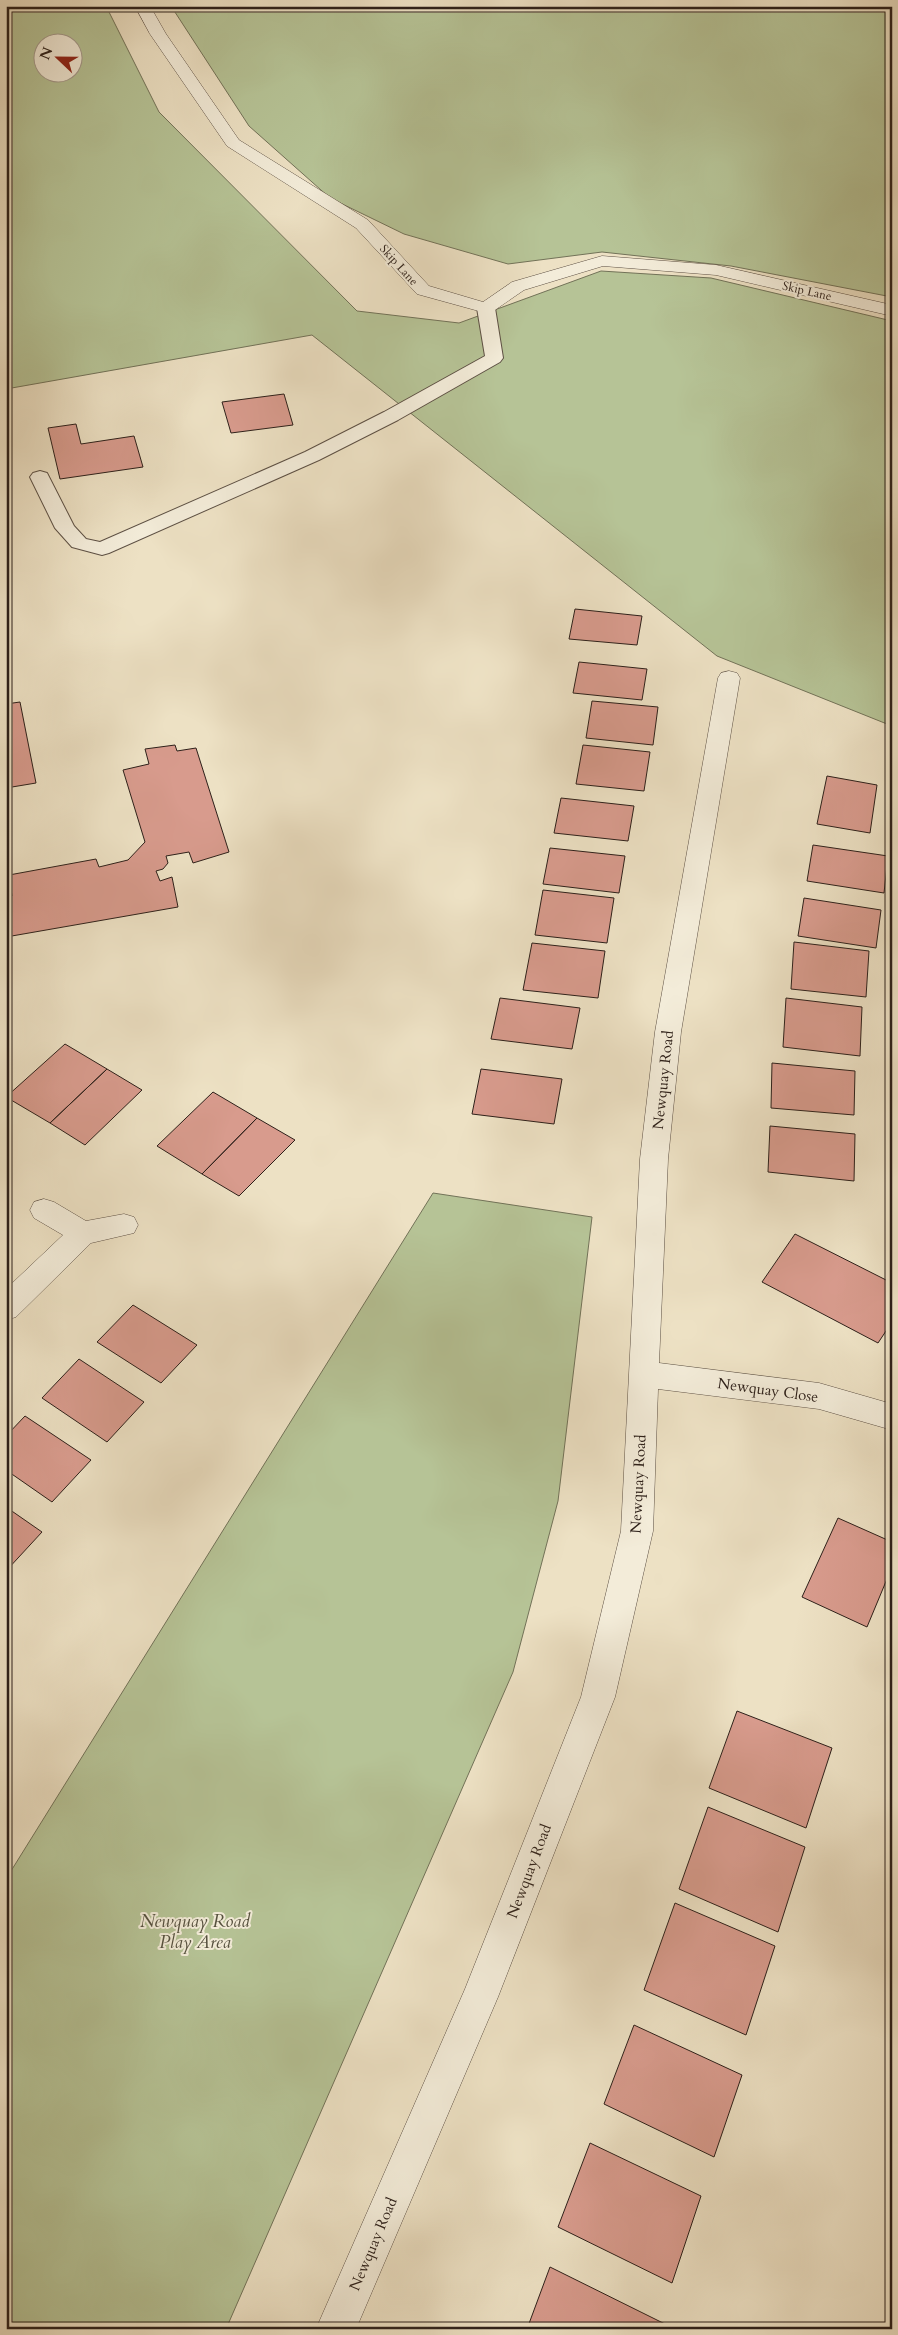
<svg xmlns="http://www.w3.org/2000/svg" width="898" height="2335" font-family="Cardo,serif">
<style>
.green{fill:#b6c396;stroke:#727258;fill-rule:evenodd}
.building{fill:#d89b8d;stroke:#2d201a}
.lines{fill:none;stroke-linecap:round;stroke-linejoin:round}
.service-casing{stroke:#5d5044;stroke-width:2}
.minor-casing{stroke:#5d5044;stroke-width:1}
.service{fill:#f3ecd9;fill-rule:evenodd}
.minor{fill:#f3ecd9;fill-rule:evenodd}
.labels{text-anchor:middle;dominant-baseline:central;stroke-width:4;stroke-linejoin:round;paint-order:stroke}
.far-street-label{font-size:12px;fill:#2d201a;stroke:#f3ecd9}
.street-label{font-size:15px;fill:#2d201a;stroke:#f3ecd9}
.near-park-label{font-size:18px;font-style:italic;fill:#56513f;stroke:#f3ecd9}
</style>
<rect width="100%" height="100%" fill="#ede1c4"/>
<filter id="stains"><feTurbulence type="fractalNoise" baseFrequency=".004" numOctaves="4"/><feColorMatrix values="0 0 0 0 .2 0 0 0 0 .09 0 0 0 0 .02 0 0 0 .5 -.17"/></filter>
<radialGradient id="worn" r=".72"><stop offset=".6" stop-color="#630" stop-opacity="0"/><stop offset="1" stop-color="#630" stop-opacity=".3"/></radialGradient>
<!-- green -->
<path class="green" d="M6 6H106L159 112 357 311 459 323 601 271 711 278 892 321V726L717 656 312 335 6 389ZM42 42H72V72H42Z
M171 6H892V297L731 266 602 252 508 264 404 234 330 198 249 126Z
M433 1193 592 1217 558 1501 513 1672 226 2329H6V1879Z"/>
<!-- building -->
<path class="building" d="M284 394 293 425 231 433 222 402Z
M76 424 81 444 134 436 143 467 60 479 48 428Z
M6 443H9L11 463H6Z
M575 609 642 616 637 645 569 639Z
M579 662 647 669 642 700 573 693Z
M592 701 658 707 653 745 586 738Z
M20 702 36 783 6 788V704Z
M175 745 177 751 196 748 229 852 193 863 189 852 166 856 168 863 163 869 156 871 160 881 172 877 178 907 6 937V897L12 896 9 875 96 859 99 867 128 860 145 842 123 770 149 764 145 749Z
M583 745 650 752 644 791 576 784Z
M827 776 877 785 870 833 817 824Z
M561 798 634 806 628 841 554 833Z
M813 845 888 856 884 893 807 881Z
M550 848 625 856 619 893 543 884Z
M543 890 614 898 607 943 535 935Z
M804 898 881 910 876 948 798 936Z
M794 942 869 951 866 997 791 989Z
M532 943 605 951 598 998 523 990Z
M500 998 580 1008 572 1049 491 1039Z
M786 998 862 1007 860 1056 783 1047Z
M65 1044 107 1069 50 1123 6 1097Z
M772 1063 855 1071 854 1115 771 1108Z
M107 1069 142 1090 85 1145 50 1123Z
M481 1069 562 1079 554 1124 472 1114Z
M213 1092 257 1118 202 1174 157 1146Z
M257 1118 295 1140 239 1196 202 1174Z
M770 1126 855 1134 854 1181 768 1172Z
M795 1234 892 1283V1322L878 1343 762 1282Z
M133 1305 197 1345 161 1383 97 1342Z
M79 1359 144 1402 107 1442 42 1398Z
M25 1416 91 1460 52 1502 6 1470V1436Z
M6 1507 42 1532 6 1571Z
M838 1518 892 1542V1567L867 1627 802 1597Z
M737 1711 832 1748 806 1828 709 1788Z
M708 1807 805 1847 778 1932 679 1889Z
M675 1903 775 1946 746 2035 644 1990Z
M634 2025 742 2075 714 2157 604 2104Z
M590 2143 701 2196 672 2283 558 2227Z
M550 2267 665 2324 664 2329H527Z"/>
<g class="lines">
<!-- service casing -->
<g class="service-casing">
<path id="service" d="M486 303 492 304 495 308 503 358 500 362 398 420 319 460 109 553 102 555 72 547 55 528 30 477 33 473 40 471 47 473 74 526 86 539 100 542 305 452 384 412 485 356 477 308 480 304Z"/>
</g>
<!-- minor casing -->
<g class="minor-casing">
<path id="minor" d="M135 6H150L166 34 239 140 368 220 429 286 483 302 512 282 602 256 716 265 892 305V316L716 275 603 266 524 290 492 312 486 313 417 294 356 228 227 146 150 34Z
M729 671 737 673 740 678 681 1032 668 1159 659 1363 819 1383 892 1404V1430L819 1409 658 1389 653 1531 615 1697 498 1997 356 2329H316L465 1989 581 1697 621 1531 640 1159 655 1032 718 678 721 673Z
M44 1199 54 1202 86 1221 124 1214 134 1217 138 1225 134 1233 91 1243 16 1317 6 1320V1289L63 1235 34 1218 30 1210 34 1202Z"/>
</g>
<!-- service -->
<use href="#service" class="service"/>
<!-- minor -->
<use href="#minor" class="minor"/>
</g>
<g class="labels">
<!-- far-street labels -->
<g class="far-street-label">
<text transform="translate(399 265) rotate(48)">Skip Lane</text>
<text transform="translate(807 291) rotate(13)">Skip Lane</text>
</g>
<!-- street labels -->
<g class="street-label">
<text transform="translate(663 1080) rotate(-84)">Newquay Road</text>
<text transform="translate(768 1390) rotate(8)">Newquay Close</text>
<text transform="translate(638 1484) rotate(-87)">Newquay Road</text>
<text transform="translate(529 1871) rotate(-69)">Newquay Road</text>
<text transform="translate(373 2244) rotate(-67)">Newquay Road</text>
</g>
<!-- near-park labels -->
<g class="near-park-label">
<text x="195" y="1921">Newquay Road<tspan x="195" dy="21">Play Area</tspan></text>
</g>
</g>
<!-- margin -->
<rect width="898" height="2335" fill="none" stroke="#ede1c4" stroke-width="25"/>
<rect x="8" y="8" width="883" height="2320" fill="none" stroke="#2d201a" stroke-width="2.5"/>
<rect x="12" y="12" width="873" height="2310" fill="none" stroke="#2d201a"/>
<!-- north arrow -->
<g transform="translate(58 58) rotate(292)"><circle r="24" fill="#f3ecd9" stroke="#a49a8d"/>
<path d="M0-4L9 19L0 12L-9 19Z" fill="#8f2418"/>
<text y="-8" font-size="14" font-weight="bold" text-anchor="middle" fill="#2d201a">N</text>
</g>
<rect width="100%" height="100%" filter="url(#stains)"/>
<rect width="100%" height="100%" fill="url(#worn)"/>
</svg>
